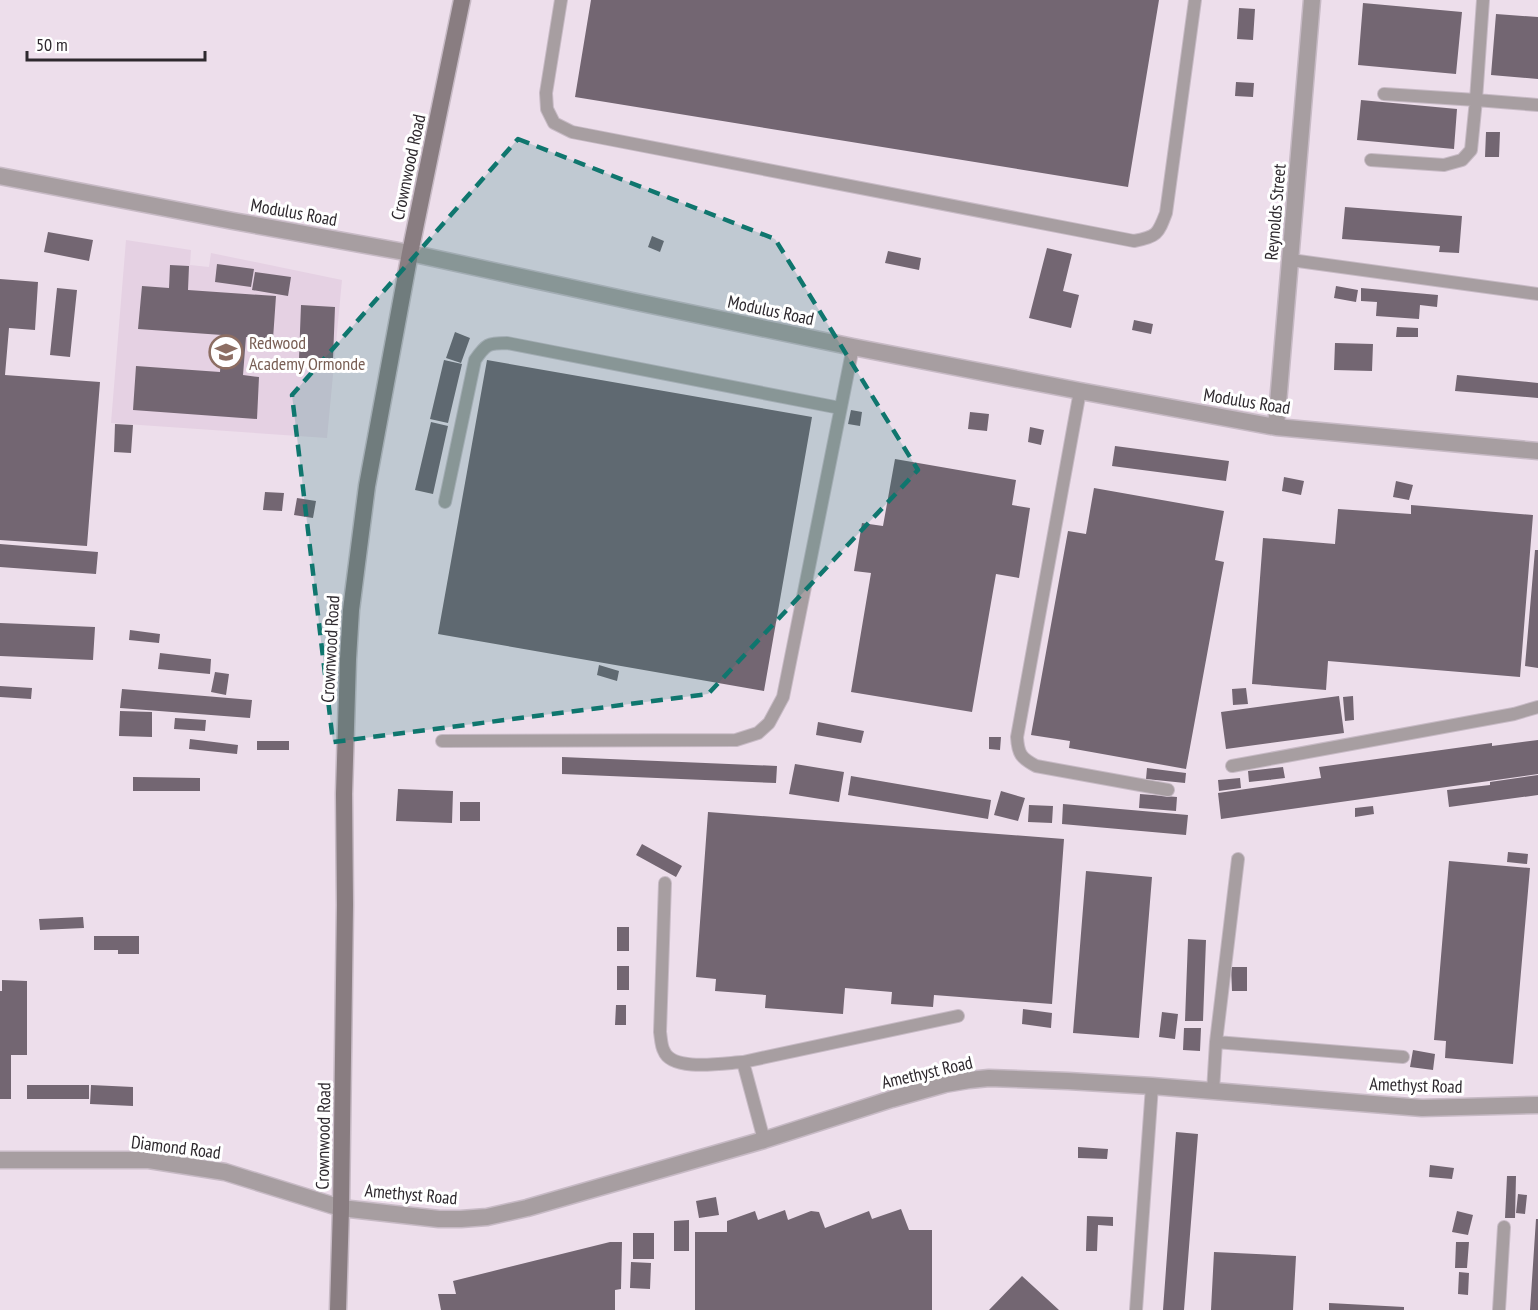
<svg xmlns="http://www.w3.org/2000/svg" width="1538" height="1310" font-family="'PT Sans Narrow',sans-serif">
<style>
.built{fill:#e5d1e3}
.building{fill:#736672}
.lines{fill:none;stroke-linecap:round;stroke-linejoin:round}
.service-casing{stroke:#c7bac5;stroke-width:14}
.minor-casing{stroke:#c7bac5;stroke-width:19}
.secondary-casing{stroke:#c7bac5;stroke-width:19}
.service{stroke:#a79ea1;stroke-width:12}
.minor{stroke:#a79ea1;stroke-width:16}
.secondary{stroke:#897d81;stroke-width:16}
.marked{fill:#0f766e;fill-opacity:0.2;stroke:#0f766e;stroke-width:4.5;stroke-dasharray:12 8;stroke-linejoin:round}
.labels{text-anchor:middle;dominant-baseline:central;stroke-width:6;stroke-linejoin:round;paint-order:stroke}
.street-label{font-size:18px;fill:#2e292e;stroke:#fff}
.education-label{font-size:18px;fill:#785e54;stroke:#fff;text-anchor:start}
</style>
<rect width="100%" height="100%" fill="#eddeeb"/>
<!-- built -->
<path class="built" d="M126 240 191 250 190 265 209 267 211 253 342 280 327 438 111 423Z"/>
<!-- building -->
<path class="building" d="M591 0H1159L1128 187 575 97Z
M1363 3 1462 12 1456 74 1358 65Z
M1239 8 1255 9 1253 40 1237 39Z
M1496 14 1538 17V79L1491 75Z
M1236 82 1254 83 1253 97 1235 96Z
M1361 100 1457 109 1454 149 1357 140Z
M1486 132H1500L1499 157H1485Z
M1345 207 1462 216 1459 253 1439 252 1440 246 1342 239Z
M48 232 93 240 89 261 44 252Z
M652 236 664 241 660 252 648 247Z
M1047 248 1072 254 1063 291 1079 295 1071 328 1029 318Z
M888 251 921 258 919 270 885 263Z
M217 264 254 269 251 287 215 282Z
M170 265 189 266 188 290 276 296 273 339 246 337 243 375 259 377 257 419 133 410 136 366 220 372 222 335 138 329 142 286 169 288Z
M255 272 291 277 288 296 252 290Z
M0 279 38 282 35 330 9 328 5 375 100 382 87 546 0 540Z
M1336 286 1358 290 1356 302 1334 298Z
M57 288 77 290 70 357 50 355Z
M1361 288 1438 295 1437 307 1420 305 1419 319 1376 316 1377 302 1361 301Z
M301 305 335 307 333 359 299 358Z
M1134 320 1153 324 1151 334 1132 330Z
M1397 327 1418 328V337H1396Z
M455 332 470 338 461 363 446 358Z
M1335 343 1373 344 1372 371 1334 370Z
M444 360 462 364 448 423 430 419Z
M487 360 812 417 764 691 438 634Z
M1457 375 1538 383V398L1455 391Z
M851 410 862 412 860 426 848 424Z
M970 412 989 414 987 431 968 429Z
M431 422 448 426 433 494 415 490Z
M115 424 133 425 131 453 114 452Z
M1030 427 1044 430 1041 445 1028 442Z
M1115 446 1229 461 1226 481 1112 466Z
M895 459 1016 480 1012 505 1030 508 1019 578 996 574 972 712 851 692 871 573 854 571 862 523 883 526Z
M1284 477 1304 481 1301 495 1282 491Z
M1396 481 1413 485 1409 500 1393 497Z
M1094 488 1224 511 1215 560 1224 562 1186 769 1069 748 1070 741 1031 735 1068 531 1086 534Z
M265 492 284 493 282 511 263 510Z
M297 498 316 501 313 518 294 515Z
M1411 505 1533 515 1520 677 1328 661 1326 690 1252 684 1263 538 1335 544 1338 509 1411 514Z
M0 544 98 552 96 574 0 567Z
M1535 550H1538V668L1525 666Z
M0 623 95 627 93 660 0 656Z
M130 630 160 634 159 643 129 640Z
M160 653 211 659 210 674 158 669Z
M599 665 619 671 617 681 597 675Z
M215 672 229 674 226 695 211 692Z
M0 686 32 688 31 699 0 697Z
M1246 688 1248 704 1233 705 1232 689Z
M122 689 252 700 250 718 120 708Z
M1339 696 1344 733 1226 749 1221 712Z
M1353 696 1354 720 1345 721 1343 697Z
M120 711 152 712V737L119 736Z
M175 718 206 720 205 731 174 729Z
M818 722 864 731 861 743 816 735Z
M989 737H1001L1000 750 989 749Z
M190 739 238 745 237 754 189 749Z
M1538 740V774L1221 819 1218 793 1321 778 1319 767 1492 743V746Z
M257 741H289V750H257Z
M562 757 777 766 776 783 562 774Z
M795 764 844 772 839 802 789 794Z
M1283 767 1285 778 1249 782 1248 771Z
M1147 768 1186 773 1185 783 1146 779Z
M1538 775V795L1449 807 1447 790 1490 785V782Z
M851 776 991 800 988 819 848 795Z
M133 777 200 778V791H133Z
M1240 778 1241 788 1219 791 1218 780Z
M398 789 453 791 452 823 396 821Z
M1001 791 1025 798 1018 821 994 815Z
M1140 794 1177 797 1176 811 1139 808Z
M460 802H480V821H460Z
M1063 804 1188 815 1186 835 1062 824Z
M1029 805 1053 806 1052 823 1028 822Z
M1373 806 1374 814 1355 817V808Z
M708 812 1064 839 1052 1004 934 995 933 1007 891 1004 892 992 845 988 843 1014 765 1008 766 995 715 991 716 979 696 977Z
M642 844 682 866 676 877 636 855Z
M1508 852 1528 854 1527 864 1507 862Z
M1449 861 1530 868 1513 1064 1445 1058 1446 1041 1434 1040Z
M1086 871 1152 877 1139 1038 1073 1033Z
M83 917 84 928 40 930 39 919Z
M617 927H629V951H617Z
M94 936H139V954H118V950H94Z
M1188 939 1206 940 1203 1021H1185Z
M617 966H629V990H617Z
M1231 967H1247V991H1232Z
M2 980 27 981V1055H11V1099H0V991H2Z
M616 1005H626V1025H615Z
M1023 1009 1052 1013 1051 1028 1022 1024Z
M1162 1012 1178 1014 1175 1039 1159 1037Z
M1184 1028H1201L1200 1051 1183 1050Z
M1413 1050 1435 1054 1433 1070 1410 1067Z
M27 1085H89V1099H27Z
M91 1085 133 1087V1106L90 1104Z
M1176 1132 1198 1134 1184 1310H1163Z
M1078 1147 1108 1149 1107 1159 1078 1158Z
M1430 1165 1454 1168 1452 1179 1429 1177Z
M1507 1176H1516L1515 1218H1505Z
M1518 1194 1527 1195 1525 1214 1516 1213Z
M716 1197 719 1215 699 1218 696 1201Z
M901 1209 909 1230H932V1310H695V1232H727V1221L755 1211 758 1220 785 1210 788 1220 811 1211 819 1212 825 1228 869 1211 872 1219Z
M1457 1211 1473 1215 1468 1235 1452 1232Z
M1087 1216 1113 1217V1226L1098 1225 1097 1251H1086Z
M1536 1219H1538V1310H1530Z
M689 1220V1251H674V1221Z
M633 1233H654V1259H633Z
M610 1242H622L621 1289 615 1290V1310H441L438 1294H456L453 1281Z
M1456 1242H1469L1467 1268H1455Z
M1214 1252 1296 1256 1293 1310H1211Z
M631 1262 651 1263 650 1289 630 1288Z
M1459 1272 1469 1273 1468 1295 1458 1294Z
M1022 1276 1059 1310H989Z
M1329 1303 1404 1307V1310H1329Z"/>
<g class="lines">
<!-- service casing -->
<g class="service-casing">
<path id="service" d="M561 0 546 93 547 109 554 123 572 132 1134 241C1157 237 1158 234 1166 213L1195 0
M1483 0 1476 100 1538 105
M1371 160 1444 165 1462 160 1471 150 1476 100 1384 94
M1291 260 1538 294
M1080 391 1017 737C1018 754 1021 758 1036 766L1168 790
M445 502 475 360C486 344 488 343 507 343L840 408
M442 741 736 740 758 733 769 723 783 697 853 347
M1232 766 1514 714 1538 707
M665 883 660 1032C661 1038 661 1046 664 1051 672 1072 724 1063 743 1062L764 1140
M1216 1042 1403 1057
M743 1062 958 1016
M1213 1091 1216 1042 1238 859
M1136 1310 1152 1086
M1499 1310 1504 1227"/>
</g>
<!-- minor casing -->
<g class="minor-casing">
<path id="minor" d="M0 176 233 221 410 253 632 301 853 347 1080 391 1276 427 1538 451
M1276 427 1312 0
M0 1160H149L225 1172 341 1208 439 1219H461L487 1217 527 1208 764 1140 892 1099 945 1084 969 1080 989 1078 1068 1081 1152 1086 1422 1108 1538 1105"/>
</g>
<!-- secondary casing -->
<g class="secondary-casing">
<path id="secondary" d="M338 1310 341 1208 345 905 344 794 348 659 351 610 367 486 410 253 462 0"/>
</g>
<!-- service -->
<use href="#service" class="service"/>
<!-- minor -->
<use href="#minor" class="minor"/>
<!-- secondary -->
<use href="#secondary" class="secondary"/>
</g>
<!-- marked area -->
<path class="marked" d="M518 139 775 239 918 470 708 694 333 742 292 395Z"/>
<!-- icons -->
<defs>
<g id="school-ring" transform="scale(1.725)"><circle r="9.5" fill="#fff" stroke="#8d6e63" stroke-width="1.5"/><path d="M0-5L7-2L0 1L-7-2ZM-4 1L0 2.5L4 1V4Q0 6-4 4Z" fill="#8d6e63"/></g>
</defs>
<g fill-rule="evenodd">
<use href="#school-ring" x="226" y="352"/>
</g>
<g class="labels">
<!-- street labels -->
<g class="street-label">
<text transform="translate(408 167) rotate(-78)">Crownwood Road</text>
<text transform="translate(294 212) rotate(10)">Modulus Road</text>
<text transform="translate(1275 212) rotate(-85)">Reynolds Street</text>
<text transform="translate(771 310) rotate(12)">Modulus Road</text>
<text transform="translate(1247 401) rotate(9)">Modulus Road</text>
<text transform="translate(330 649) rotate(-87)">Crownwood Road</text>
<text transform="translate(927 1072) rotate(-13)">Amethyst Road</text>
<text transform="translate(1416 1085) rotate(2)">Amethyst Road</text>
<text transform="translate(323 1136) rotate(-89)">Crownwood Road</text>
<text transform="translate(176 1147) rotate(7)">Diamond Road</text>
<text transform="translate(411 1194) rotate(5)">Amethyst Road</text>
</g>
<!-- education labels -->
<g class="education-label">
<text x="249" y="342">Redwood<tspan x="249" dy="21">Academy Ormonde</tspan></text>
</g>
</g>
<!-- scale -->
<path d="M27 51v9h178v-9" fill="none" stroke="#2e292e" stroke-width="3"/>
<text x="36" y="51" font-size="18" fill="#2e292e" stroke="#ffffff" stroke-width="4.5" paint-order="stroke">50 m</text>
</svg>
